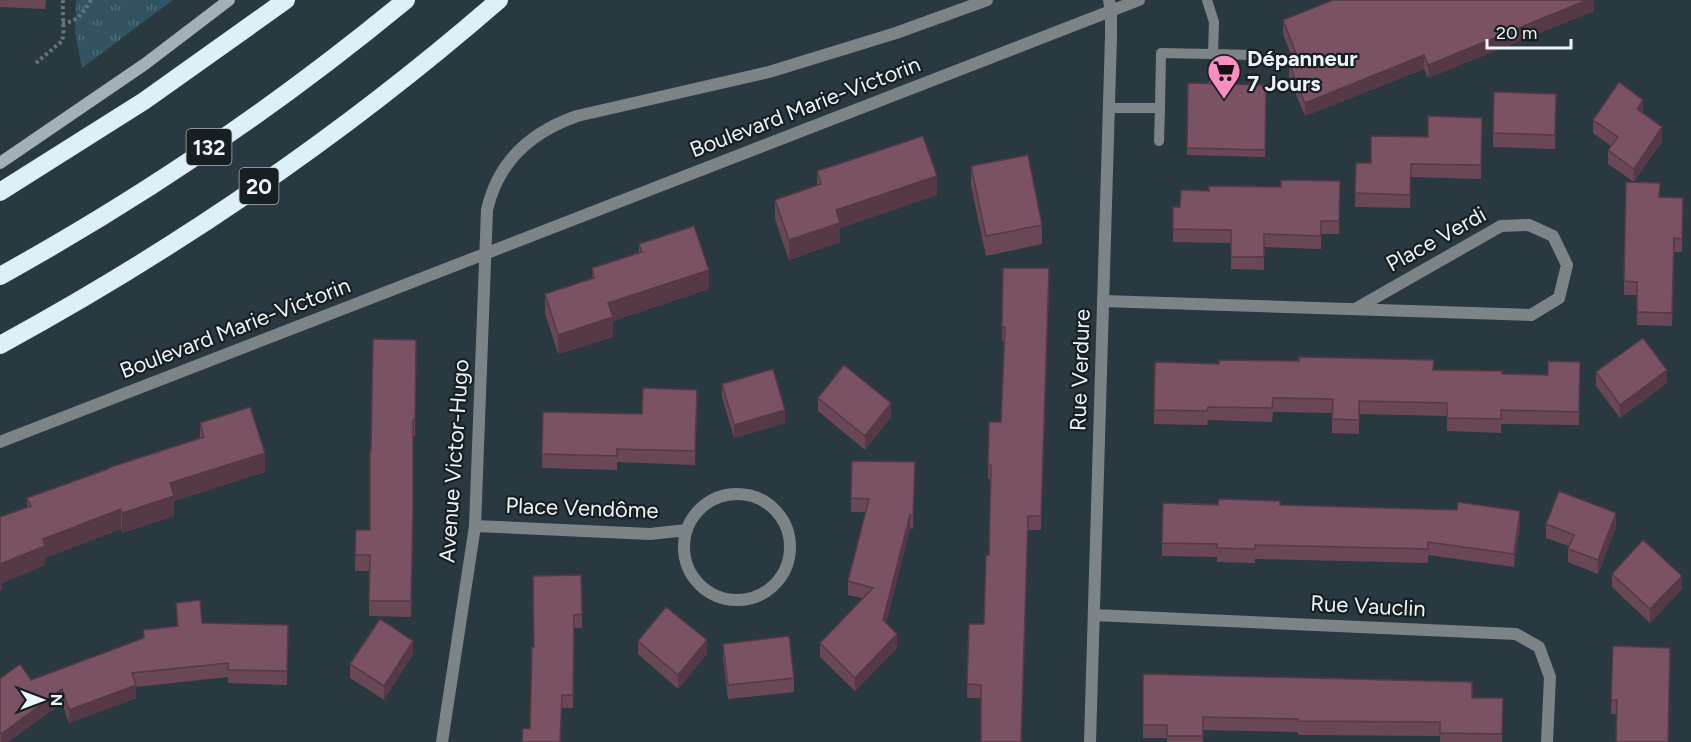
<svg xmlns="http://www.w3.org/2000/svg" width="1691" height="742" font-family="Figtree,sans-serif">
<style>
.park{fill:url(#park-tufts)}
.lines{fill:none;stroke-linecap:round;stroke-linejoin:round}
.path{stroke:#677479;stroke-width:4;stroke-dasharray:3 3;stroke-linecap:butt}
.service{stroke:#7d8487;stroke-width:10}
.minor{stroke:#7d8487;stroke-width:12}
.tertiary{stroke:#7d8487;stroke-width:12}
.secondary{stroke:#a4b0b5;stroke-width:12}
.motorway{stroke:#ddf0f8;stroke-width:18}
.wall{fill:#694756}
.shaded-wall{fill:#553946}
.building{fill:#7a5264;stroke:#553946;stroke-width:1.5}
.labels{text-anchor:middle;dominant-baseline:central;stroke-width:4.5;stroke-linejoin:round;paint-order:stroke}
.shield{fill:#181f22;stroke:#acb5b8;stroke-width:1.5}
.shield-label{font-size:21px;font-weight:bold;fill:#ecf5f9}
.poi-label{font-size:22px;font-weight:bold;fill:#ecf5f9;stroke:#181f22;text-anchor:start}
.street-label{font-size:22px;fill:#ecf5f9;stroke:#181f22}
</style>
<defs>
<pattern id="park-tufts" width="24" height="20" patternUnits="userSpaceOnUse" patternTransform="scale(1.5)"><rect width="24" height="20" fill="#325462"/><path d="M3 7l-1-3M5 7V3M7 7l1-3M15 17l-1-3M17 17v-4M19 17l1-3" fill="none" stroke="#506d79"/></pattern>
</defs>
<rect width="100%" height="100%" fill="#2a393f"/>
<!-- park -->
<path class="park" d="M76 0H173L82 68 75 32Z"/>
<g class="lines">
<!-- path -->
<path class="path" d="M62 23C79 22 83 12 91 0
M36 63 62 41C65 31 62 12 63 0
M1211 89 1212 72"/>
<!-- service -->
<path class="service" d="M1213 54 1251 55
M1109 108H1160L1161 53 1213 54 1214 22 1207 0
M1159 141 1160 108"/>
<!-- minor -->
<path class="minor" d="M1103 301 1531 315 1559 298 1567 265 1553 236 1529 225 1501 226 1357 308
M684 547a53 53 0 1 1 106 0a53 53 0 1 1-106 0Z
M475 526 650 534 687 530
M1094 615 1516 634 1539 647 1550 677 1547 742
M1090 742 1111 36V11L1109 0"/>
<!-- tertiary -->
<path class="tertiary" d="M0 442 1139 0
M442 742 475 526 487 210C498 161 531 132 577 116L769 72 896 33 987 0"/>
<!-- secondary -->
<path class="secondary" d="M0 163 145 64 229 0"/>
<!-- motorway -->
<path class="motorway" d="M0 192 144 101 286 0
M0 276C143 197 280 104 406 0
M0 345C178 248 346 133 499 0"/>
</g>
<!-- wall -->
<path class="wall" d="M0 0H46L45 9 0 7Z
M1594 0V11L1428 78 1424 69 1305 116 1289 78V64L1294 62 1283 34V20Z
M1188 83 1266 85 1265 157 1187 155Z
M1556 94 1555 149 1493 147V133Z
M1643 114 1662 141 1634 182 1608 164V150L1611 146 1593 133V120Z
M1482 118 1481 179 1411 177 1410 208 1355 207 1356 163H1371L1428 137Z
M971 166 1042 225V244L986 256 971 186Z
M817 171 937 195 840 228V242L789 260 775 219V200L817 186Z
M1340 181 1339 234H1321V249L1264 247V270L1231 269V243L1173 242V207H1180L1209 191 1281 187Z
M1660 197 1683 212 1682 252H1674L1672 326 1637 325V295H1624V281Z
M639 244 709 289 613 321V337L558 354 545 313V294L592 279V268L639 252Z
M1003 268 1049 282 1041 530H1028L981 698H967L969 624H984L989 555 991 479H988L989 422H1001L1004 341H1002Z
M416 340 415 436H413V524L411 617 369 616V571H355L356 530H370L371 451Z
M1155 362 1434 370 1502 374 1548 375 1580 362 1579 425 1501 424V433L1447 431V416L1359 414V434L1332 433V413L1273 412 1272 422 1208 420 1207 425 1154 424Z
M1596 372 1667 383 1620 418 1596 386Z
M722 384 785 423 734 438 722 397Z
M697 390 695 465 617 462V470L542 468 543 412 642 414Z
M818 398 891 417 865 450 818 411Z
M200 423 265 472 174 501V516L122 533 121 529 45 558V565L2 583V590L0 517 27 507V498L200 438Z
M852 461 915 462 913 529 910 528 886 623 897 648 855 691 820 657V643L863 598 848 595V581L866 512H851Z
M1163 503 1280 505 1520 524 1514 567 1428 555V563L1255 559V563L1217 562V557L1162 556Z
M1546 524 1616 527 1598 574 1568 562V549L1569 546 1546 538Z
M1612 574 1682 589 1650 623 1612 587Z
M581 575 582 628H574L573 708H562L533 647Z
M176 603 202 623 288 625 287 685 228 683V677L136 687V698L69 723 62 703 8 742H0V679L31 680 143 638V630L177 627Z
M638 641 707 654 678 689 638 654Z
M723 644 794 678V692L728 699 723 657Z
M1613 646 1670 648 1616 714H1611Z
M413 654 384 700 350 678V664Z
M1143 674 1472 698H1503L1502 742H1440V736L1298 735V732L1203 730V742H1167V738H1143Z"/>
<!-- shaded-wall -->
<path class="shaded-wall" d="M1587 0H1594V11L1428 78V65Z
M1424 55V69L1305 116V103Z
M1643 100V113L1637 109Z
M1662 127V141L1634 182V169Z
M937 176V195L840 228V242L789 260V240L836 210Z
M709 270V289L613 321V337L558 354V335L608 303Z
M1667 370V383L1620 418V405Z
M891 403V417L865 450V436Z
M785 410V423L734 438V425Z
M265 453V472L174 501V516L122 533V513L170 483Z
M121 509V529L45 558V565L2 583V590L0 591V564L43 539Z
M1520 511V524L1514 567V554Z
M1616 513V527L1598 574V560Z
M910 515V528L883 634V620Z
M1682 576V589L1650 623V609Z
M897 634V648L855 691V678Z
M707 640V654L678 689V675Z
M413 641V654L384 700V686Z
M136 685V698L69 723V710Z
M62 689V703L8 742H1V734Z"/>
<!-- building -->
<path class="building" d="M1333 0H1587L1428 65 1424 55 1305 103 1289 64 1299 61 1283 20Z
M1619 82 1643 100 1637 109 1662 127 1634 169 1608 150 1618 137 1593 120Z
M1188 83 1266 85 1265 150 1187 148Z
M1494 92 1556 94 1555 135 1493 133Z
M1428 116 1482 118 1481 165 1411 164 1410 195 1355 193 1356 163H1371V136L1428 137Z
M923 136 937 176 836 210 840 223 789 240 775 200 821 184 817 171Z
M1028 155 1042 225 986 236 971 166Z
M1281 180 1340 181 1339 221H1321V236L1264 234V257H1231V230L1173 229V207H1180L1181 190 1209 191V186L1281 187Z
M1626 182 1660 183 1659 197 1683 198 1682 239 1674 238 1672 313 1637 312V282L1624 281Z
M694 226 709 270 608 303 613 317 558 335 545 294 594 278 592 268 642 252 639 244Z
M1003 268H1049L1041 516H1028L1021 742H981V685L967 684 969 624H984L986 555H989L991 465H988L989 422H1001L1005 327H1002Z
M1643 338 1667 370 1620 405 1596 372Z
M373 339 416 340 415 420H413V509L411 601H369L370 555H355L356 530H370V451H371Z
M1299 357 1434 360 1433 370 1502 371V374L1548 375V361L1580 362 1579 412 1501 410V419L1447 418V403L1359 401V420L1332 419 1333 399 1273 398 1272 408 1208 407 1207 411 1154 410 1155 362 1219 364V360L1299 361Z
M844 365 891 403 865 436 818 398Z
M773 369 785 410 734 425 722 384Z
M643 388 697 390 695 451 617 449V456L542 454 543 412 642 414Z
M250 407 265 453 170 483 174 496 122 513 121 509 43 539 45 546 0 564V517L31 506 27 498 108 469V468L204 437 200 423Z
M852 461 915 462 913 515H910L883 620 897 634 855 678 820 643 873 588 848 581 869 499 851 498Z
M1559 491 1616 513 1598 560 1568 549 1574 535 1546 524Z
M1219 499 1280 501V505L1457 510 1458 502 1520 511 1514 554 1428 542V549L1255 545V549L1217 548V544L1162 543 1163 503 1218 505Z
M1643 540 1682 576 1650 609 1612 574Z
M581 575 582 614 574 615 573 695H562L560 742H522L523 728 530 729 532 647H534L533 576Z
M200 600 202 623 288 625 287 671 228 670V663L132 673 136 685 69 710 62 689 1 734 0 732V679L20 664 31 680 144 638 143 630 178 626 176 603Z
M666 607 707 640 678 675 638 641Z
M380 619 413 641 384 686 350 664Z
M789 636 794 678 728 685 723 644Z
M1613 646 1670 648 1668 742H1616L1617 700H1611Z
M1143 674 1472 682V698H1503L1502 734 1440 733V722L1298 721V719L1203 717V736H1167V725H1143Z"/>
<!-- icons -->
<defs>
<g id="supermarket-pin" transform="scale(1.725)"><path d="M0 17L-7.5 6A9.5 9.5 0 1 1 7.5 6Z" fill="#fb8fc4" stroke="#181f22"/><path d="M-6-5.5h2.5l.6 2H6L4.5 2H-2.5L-4.4-4H-6ZM-1.5 3.2a1.3 1.3 0 1 0 .1 0ZM3 3.2a1.3 1.3 0 1 0 .1 0Z" fill="#111"/></g>
</defs>
<g fill-rule="evenodd">
<use href="#supermarket-pin" x="1224" y="71"/>
</g>
<g class="labels">
<!-- shield labels -->
<g class="shield">
<rect x="186.5" y="129" width="45" height="36" rx="4.5"/>
<rect x="239.5" y="168" width="39" height="36" rx="4.5"/>
</g>
<g class="shield-label">
<text x="209" y="147">132</text>
<text x="259" y="186">20</text>
</g>
<!-- poi labels -->
<g class="poi-label">
<text x="1247" y="58">Dépanneur<tspan x="1247" dy="25">7 Jours</tspan></text>
</g>
<!-- street labels -->
<g class="street-label">
<text transform="translate(805 107) rotate(-21)">Boulevard Marie-Victorin</text>
<text transform="translate(1436 239) rotate(-29)">Place Verdi</text>
<text transform="translate(235 328) rotate(-21)">Boulevard Marie-Victorin</text>
<text transform="translate(1080 370) rotate(-88)">Rue Verdure</text>
<text transform="translate(454 461) rotate(-86)">Avenue Victor-Hugo</text>
<text transform="translate(582 508) rotate(2)">Place Vendôme</text>
<text transform="translate(1368 606) rotate(3)">Rue Vauclin</text>
</g>
</g>
<!-- north arrow -->
<g transform="translate(42 700) rotate(90)" stroke="#181f22" stroke-width="4.5" paint-order="stroke">
<path d="M0-4.5L10 22L0 15L-10 22Z" fill="#ecf5f9"/>
<text y="-9" font-size="16" font-weight="bold" text-anchor="middle" fill="#ecf5f9">N</text>
</g>
<!-- scale -->
<path d="M1487 39v9h84v-9" fill="none" stroke="#ecf5f9" stroke-width="3"/>
<text x="1496" y="39" font-size="18" fill="#ecf5f9" stroke="#181f22" stroke-width="4.5" paint-order="stroke">20 m</text>
</svg>
